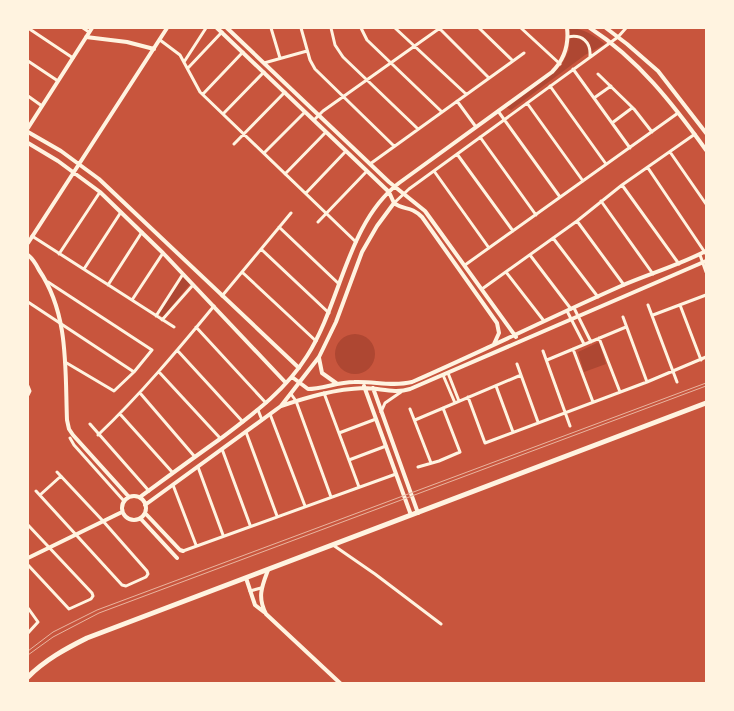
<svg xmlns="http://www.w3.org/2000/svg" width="734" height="711" font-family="Inter,sans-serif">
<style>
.green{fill:#ae4732}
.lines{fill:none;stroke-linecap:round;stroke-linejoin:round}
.minor{stroke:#fff3e0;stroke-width:3}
.tertiary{stroke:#fff3e0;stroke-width:4}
.primary{stroke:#fff3e0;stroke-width:5}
.tram{stroke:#e9b49f;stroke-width:1}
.rail{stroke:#e9b49f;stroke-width:1}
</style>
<rect width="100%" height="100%" fill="#c8553d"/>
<!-- green -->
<path class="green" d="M570 28C583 28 595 36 605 44L585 55 511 110 506 107 561 66 569 50Z
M183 277 190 284 163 317 159 314Z
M335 354a20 20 0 1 1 40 0a20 20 0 1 1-40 0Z
M599 342 606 364 584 372 578 352Z"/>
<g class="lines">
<!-- minor -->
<path class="minor" d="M28 28 73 58
M83 28 89 32
M271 28 280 58
M301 28 310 60 315 69 394 146
M331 28 335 45 343 57 418 129
M361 28 367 40 442 112
M395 28 466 94
M439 28 489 78
M479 28 513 61
M521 28 560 64
M568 37C582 34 591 42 590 56
M160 40 180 55 200 92 356 242
M28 61 58 81
M184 62 206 28
M264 63 307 51
M188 68 222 32
M573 69 630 148
M598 74 634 109 652 132
M550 86 606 164
M203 94 243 52
M28 96 42 106
M594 98 611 86
M457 101 476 127
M527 103 583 181
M498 111 560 197
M223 114 264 72
M314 120 323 111 440 28
M612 123 632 108
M480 137 536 215
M234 144 285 92
M670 152 706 204
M264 153 305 112
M457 154 513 231
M370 164 524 53
M648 168 706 254
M434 171 489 248
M285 174 326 132
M622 185 679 264
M306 193 346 151
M601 201 653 274
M394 203 409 189 618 37 626 28
M577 221 624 285
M318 222 367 171
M279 227 339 284
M32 236 174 327
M553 238 598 297
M261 249 329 313
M59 254 100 192
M530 255 571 309
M700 255 706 272
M465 265 678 113
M84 269 121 212
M242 272 316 341
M506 272 544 321
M48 282 152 350 134 372 114 391 65 362
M108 285 142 232
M482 289 577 221 622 185 695 134
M222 296 291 213
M132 300 163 253
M28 302 134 372
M648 305 677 382
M680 305 701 360
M574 308 591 342
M567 311 584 344
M653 315 706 295
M156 316 183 274
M623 317 647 382
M162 320 193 285
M196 327 266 403
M599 338 620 392
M573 349 593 402
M177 350 243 422
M543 351 570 426
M547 360 626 327
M517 364 538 422
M159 372 220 438
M448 373 459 401
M443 375 455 403
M28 386 30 391 28 395
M496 386 513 432
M140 393 195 457
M324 393 359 487
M291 394 296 401 331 497
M468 397 485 443 647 382 706 357
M410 409 431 463
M258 410 262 420
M381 412 385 403 401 392
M120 414 173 473
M270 414 305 506
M415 420 521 375
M90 424 149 491
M246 432 277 516
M339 433 376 419
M98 435C140 395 177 351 214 306
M70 438 74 445 124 501
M222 449 250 525
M349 460 386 446
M198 467 223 535
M418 467 439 461 460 452 443 408
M173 485 196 545
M36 491 122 585 126 586 146 577 148 574 147 571 103 521 57 472
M40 495 61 476
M28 525 92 593 93 596 91 599 69 609 28 565
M333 545 375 574 441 624
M183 551 396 474
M250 591 261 588
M28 608 38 622 28 633"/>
<!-- tertiary -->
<path class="tertiary" d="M217 28 389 192 394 203
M227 28 389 182 425 211 516 337
M590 28C638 59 673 104 706 150
M606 28 627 44 658 71 706 133
M86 37 127 42 154 49
M28 128 92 28
M28 132 61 151 99 179 299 368
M28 143 58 161 100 192 163 253 286 383
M394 203C404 211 410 205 422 217L497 323 499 333 494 344
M28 243 167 28
M28 255C33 259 36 264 39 270 69 314 65 368 67 420L69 429 73 435 129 497
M319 358 322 373 336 383
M292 377 308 389C322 389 338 382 354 382 374 381 392 387 412 382 483 351 551 317 621 286 649 274 679 265 706 251
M364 386 411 515
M373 388 418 513
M281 406C308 397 335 389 364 388 380 388 394 394 410 389L706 261
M122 508a12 12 0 1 1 24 0a12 12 0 1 1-24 0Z
M140 497C166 478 193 458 220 439 253 414 285 391 307 356 341 303 347 223 399 183L552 72C565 59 569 45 567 28
M145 505 281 406 319 357 336 322 362 252 377 226 394 203
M145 513 180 550 183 551
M140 518 177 558
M28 558 122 512
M268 570C262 586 257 597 266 614L341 684
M246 578 255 605 264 612"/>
<!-- primary -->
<path class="primary" d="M28 677C45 660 65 649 87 638L706 403"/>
<!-- tram -->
<path class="tram" d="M28 651 53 632 97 610 706 383"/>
<!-- rail -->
<path class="rail" d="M28 655 53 637 99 613 706 386"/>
</g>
<!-- border -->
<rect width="734" height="711" fill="none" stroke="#fff3e0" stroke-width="58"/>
</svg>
